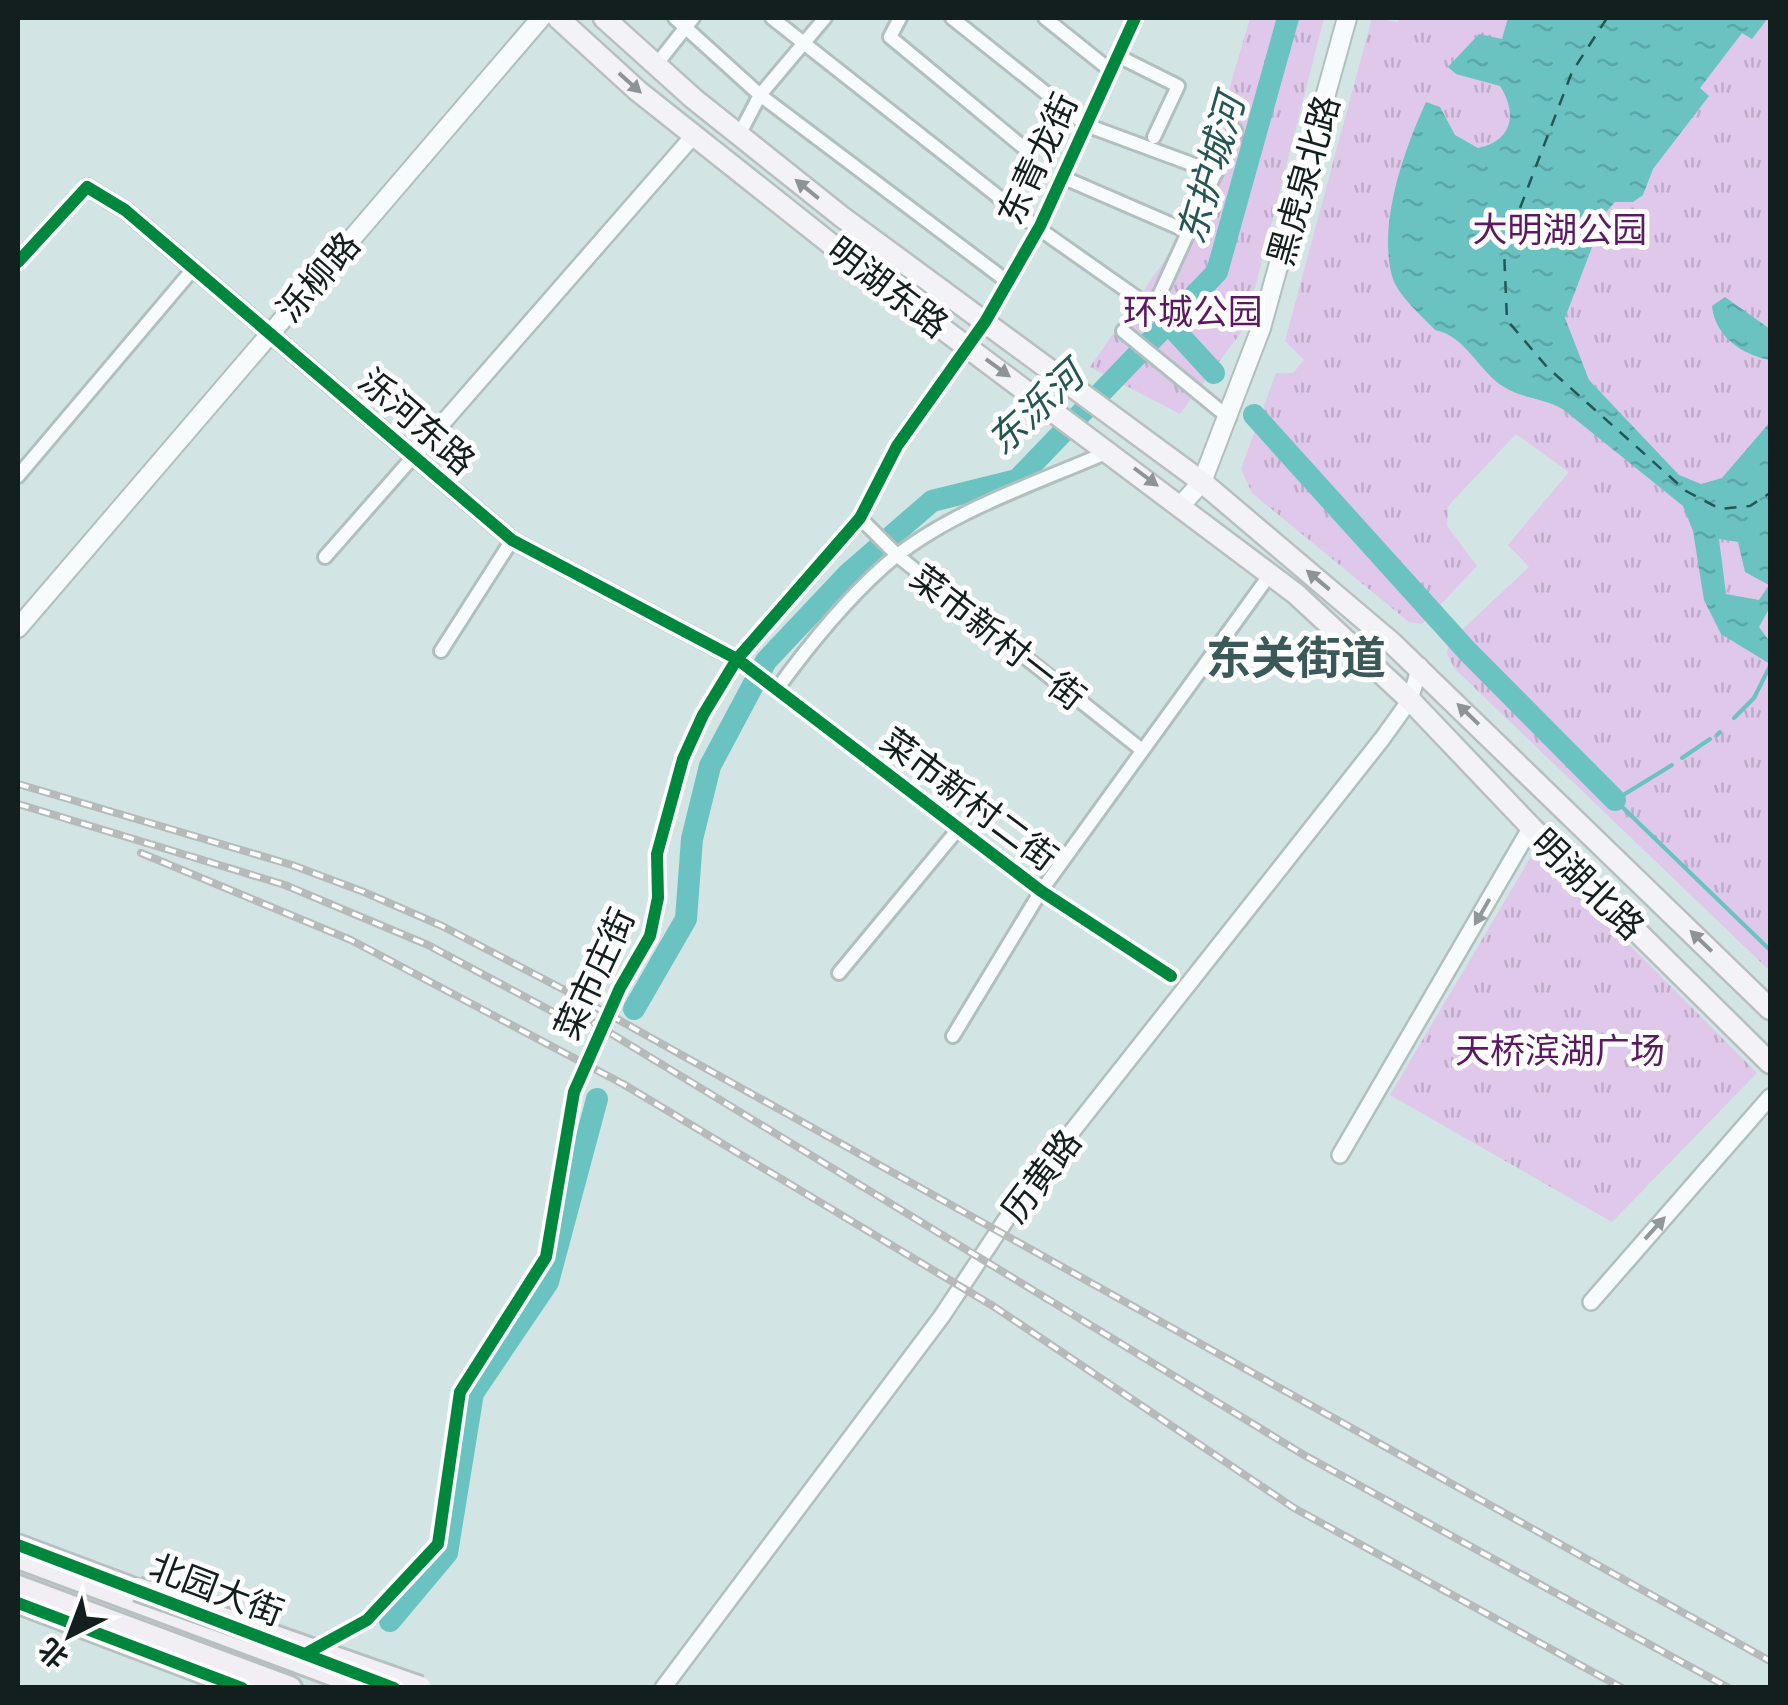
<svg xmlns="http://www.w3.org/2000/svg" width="1788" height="1705" font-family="'Exo 2','Noto Sans SC',sans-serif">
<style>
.grass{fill:url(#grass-tufts)}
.water{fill:url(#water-ripples);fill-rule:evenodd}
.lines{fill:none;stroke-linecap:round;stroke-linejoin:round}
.stream{stroke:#6ac3c1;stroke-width:4}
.river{stroke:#6ac3c1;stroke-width:22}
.ferry{stroke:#245655;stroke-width:2.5;stroke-dasharray:12 10;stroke-linecap:butt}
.minor-casing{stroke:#b1c0bf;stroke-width:18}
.tertiary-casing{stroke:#b1c0bf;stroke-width:20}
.secondary-casing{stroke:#b1c0bf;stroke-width:22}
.primary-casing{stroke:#b7c0bf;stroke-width:25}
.trunk-casing{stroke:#b7c0bf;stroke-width:28}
.minor{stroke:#f8fbfb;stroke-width:12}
.tertiary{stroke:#f8fbfb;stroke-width:15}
.secondary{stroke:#f8fbfb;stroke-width:18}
.primary{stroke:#f3f2f6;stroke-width:20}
.trunk{stroke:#f2eff4;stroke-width:22}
.rail-casing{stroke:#b6bbba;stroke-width:8}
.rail{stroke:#fff;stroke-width:4;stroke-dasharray:11;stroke-linecap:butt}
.trunk-bridge-casing{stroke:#b7c0bf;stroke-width:28;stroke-linecap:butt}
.trunk-bridge{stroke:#f2eff4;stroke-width:22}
.cycleway-casing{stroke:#fff;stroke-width:19}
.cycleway{stroke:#00873e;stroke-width:12}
.oneway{fill:#8e9395}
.oneway2{fill:#909898}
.labels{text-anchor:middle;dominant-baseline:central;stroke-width:10;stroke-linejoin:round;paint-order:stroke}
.street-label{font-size:35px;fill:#121f1e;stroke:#fff}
.park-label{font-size:35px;fill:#5b1962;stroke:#fff}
.water-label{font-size:38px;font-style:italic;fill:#245655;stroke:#fff}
.district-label{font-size:45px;font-weight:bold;fill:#3c5959;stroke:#fff}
</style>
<defs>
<pattern id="grass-tufts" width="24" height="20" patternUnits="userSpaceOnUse" patternTransform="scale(2.5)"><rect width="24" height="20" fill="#dfc8e9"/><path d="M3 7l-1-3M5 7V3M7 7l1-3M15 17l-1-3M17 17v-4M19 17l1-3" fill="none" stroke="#beabc7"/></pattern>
<pattern id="water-ripples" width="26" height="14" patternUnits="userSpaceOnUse" patternTransform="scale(2.5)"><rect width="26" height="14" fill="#6ac3c1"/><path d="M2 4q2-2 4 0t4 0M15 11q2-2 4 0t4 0" fill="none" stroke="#5ba7a5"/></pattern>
</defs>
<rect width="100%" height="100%" fill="#d2e4e3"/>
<!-- grass -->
<path class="grass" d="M1250 18H1324L1245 327 1180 414 1090 367 1190 224Z
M1372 18 1398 22 1400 18H1770V971L1455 669 1447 654 1449 642 1529 567 1508 545 1569 472 1516 434 1448 506 1447 526 1477 566 1422 624 1409 622 1252 493 1241 469 1276 373H1293L1304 360 1285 341Z
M1535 850 1757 1073 1612 1222 1390 1095Z"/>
<!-- water -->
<path class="water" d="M1508 18H1768L1752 39 1742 33 1700 88 1709 96 1653 169 1643 195 1633 202H1615L1605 213 1565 318 1589 380 1679 475 1701 484 1722 478 1770 422V607L1759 627 1770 642V664L1721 634 1704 600 1693 531 1683 506 1564 410C1545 398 1523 399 1504 387 1479 372 1466 336 1435 330 1422 316 1397 295 1392 276 1378 223 1404 150 1426 102L1440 107 1455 135 1478 148C1512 141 1518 114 1500 86L1456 74 1448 67 1479 34 1502 39ZM1719 539 1738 542 1745 572 1769 585 1759 600 1726 594Z
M1725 297 1770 329V360C1743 355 1715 337 1712 306Z"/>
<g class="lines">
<!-- stream -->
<path class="stream" d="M1734 718 1754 698 1770 666
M1717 735 1720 732
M1682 758 1710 739
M1672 765 1615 800 1770 950"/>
<!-- river -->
<path class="river" d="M1169 324 1214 373
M1254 415 1468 652 1615 800
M634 1009 686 919 692 839 710 766 766 661 848 574 932 501 1017 480 1217 272 1288 18
M390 1621 447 1553 473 1393 548 1282 597 1099"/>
<!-- ferry -->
<path class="ferry" d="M1607 18 1572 72 1504 250 1507 320 1547 367 1686 491 1720 509 1750 506 1770 493"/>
<!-- minor casing -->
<g class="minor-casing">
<path id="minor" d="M675 18 760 95 1008 282
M772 18 1038 228 1153 309 1235 130
M900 18 890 37 1029 152
M952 18 1086 125 1216 173
M1045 18 1111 71
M1118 56 1178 86 1154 137
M656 65 693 18
M739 135 760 95 825 18
M1062 177 1189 232
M18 262 87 187
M1123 331 1229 418
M18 476 194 268
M860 518 899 557 1142 750
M325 557 413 457
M441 651 512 540
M737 659 1041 891 1171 976
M777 689C809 645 843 603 883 567 945 512 1035 484 1110 451
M839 973 959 828
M953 1036 1041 891 1271 573
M312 1651 367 1620 438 1544 460 1392 546 1257 574 1092 620 988 650 936 658 898 657 854 683 759 703 715 737 659 860 518 897 446 985 322 1040 226 1135 18"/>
</g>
<!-- tertiary casing -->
<g class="tertiary-casing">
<path id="tertiary" d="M87 187 125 210 512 540 737 659
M413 457 694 135
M1340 1155 1531 827
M1591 1302 1770 1097
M663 1688 942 1316 1025 1191 1382 739 1410 700 1420 666"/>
</g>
<!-- secondary casing -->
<g class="secondary-casing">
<path id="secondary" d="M1182 504 1202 482 1261 328 1347 18
M18 628 541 18"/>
</g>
<!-- primary casing -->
<g class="primary-casing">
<path id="primary" d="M558 18 638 91 851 260 1296 594 1410 700 1531 827 1770 1063
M604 18 694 99 842 217 1202 482 1392 643 1770 1009
M18 1545 149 1594
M18 1603 242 1688"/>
</g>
<!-- trunk casing -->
<g class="trunk-casing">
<path id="trunk" d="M18 1557 370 1688
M18 1587 290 1688"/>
</g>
<!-- minor -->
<use href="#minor" class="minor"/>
<!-- tertiary -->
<use href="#tertiary" class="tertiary"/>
<!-- secondary -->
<use href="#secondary" class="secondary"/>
<!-- primary -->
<use href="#primary" class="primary"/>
<!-- trunk -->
<use href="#trunk" class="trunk"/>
<!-- rail casing -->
<g class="rail-casing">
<path id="rail" d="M18 784 292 865 364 892 442 926 574 995 1770 1661
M18 804 285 885 428 945 585 1029
M141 853 351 940 623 1084 993 1306 1294 1508 1622 1688
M574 1011 1304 1455 1729 1688"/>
</g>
<!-- rail -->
<use href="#rail" class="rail"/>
<!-- trunk-bridge casing -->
<g class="trunk-bridge-casing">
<path id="trunk-bridge" d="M137 1589 420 1688"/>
</g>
<!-- trunk-bridge -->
<use href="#trunk-bridge" class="trunk-bridge"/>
<!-- cycleway casing -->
<g class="cycleway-casing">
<path id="cycleway" d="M18 262 87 187 125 210 512 540 737 659 1041 891 1171 976
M18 1545 394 1688
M18 1603 242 1688
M305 1654 367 1620 438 1544 460 1392 546 1257 574 1092 620 988 650 936 658 898 657 854 683 759 703 715 737 659 860 518 897 446 985 322 1040 226 1135 18"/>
</g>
<!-- cycleway -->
<use href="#cycleway" class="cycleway"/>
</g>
<!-- one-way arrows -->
<defs><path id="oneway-solid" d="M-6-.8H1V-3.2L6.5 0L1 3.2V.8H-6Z" transform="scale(2.5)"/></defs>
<g class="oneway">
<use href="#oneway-solid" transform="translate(630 83) rotate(42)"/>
<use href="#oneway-solid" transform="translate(807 189) rotate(-141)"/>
<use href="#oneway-solid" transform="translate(998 368) rotate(36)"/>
<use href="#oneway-solid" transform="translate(1146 477) rotate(37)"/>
<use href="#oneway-solid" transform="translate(1318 580) rotate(-140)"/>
<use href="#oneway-solid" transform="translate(1468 714) rotate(-136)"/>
<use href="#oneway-solid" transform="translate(1701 941) rotate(-136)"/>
</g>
<g class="oneway2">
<use href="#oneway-solid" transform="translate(1482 912) rotate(120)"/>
<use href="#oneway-solid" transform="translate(1655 1228) rotate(-48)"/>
</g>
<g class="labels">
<!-- street labels -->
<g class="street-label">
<text transform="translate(1036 158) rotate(-65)">东青龙街</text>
<text transform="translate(1302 180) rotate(-74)">黑虎泉北路</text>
<text transform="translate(317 276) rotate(-49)">泺柳路</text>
<text transform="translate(889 286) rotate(37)">明湖东路</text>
<text transform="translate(418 420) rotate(41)">泺河东路</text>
<text transform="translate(999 636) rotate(38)">菜市新村一街</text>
<text transform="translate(970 798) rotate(37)">菜市新村二街</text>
<text transform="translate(1589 883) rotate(44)">明湖北路</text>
<text transform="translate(593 973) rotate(-65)">菜市庄街</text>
<text transform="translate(1040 1175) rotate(-53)">历黄路</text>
<text transform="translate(217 1588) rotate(21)">北园大街</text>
</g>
<!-- park labels -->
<g class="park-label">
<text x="1560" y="228">大明湖公园</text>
<text x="1193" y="310">环城公园</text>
<text x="1560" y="1049">天桥滨湖广场</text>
</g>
<!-- water labels -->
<g class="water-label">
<text transform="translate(1209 169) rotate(-74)">东护城河</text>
<text transform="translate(1034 407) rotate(-43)">东泺河</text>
</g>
<!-- district labels -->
<g class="district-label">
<text x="1296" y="656">东关街道</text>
</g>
</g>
<!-- border -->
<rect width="1788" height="1705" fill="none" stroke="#121f1e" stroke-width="40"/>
<!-- north arrow -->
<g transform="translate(70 1635) rotate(222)" stroke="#ffffff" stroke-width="8" paint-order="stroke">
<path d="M0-8L18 38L0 25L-18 38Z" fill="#121f1e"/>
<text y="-15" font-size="28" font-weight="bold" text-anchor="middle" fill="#121f1e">北</text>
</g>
</svg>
